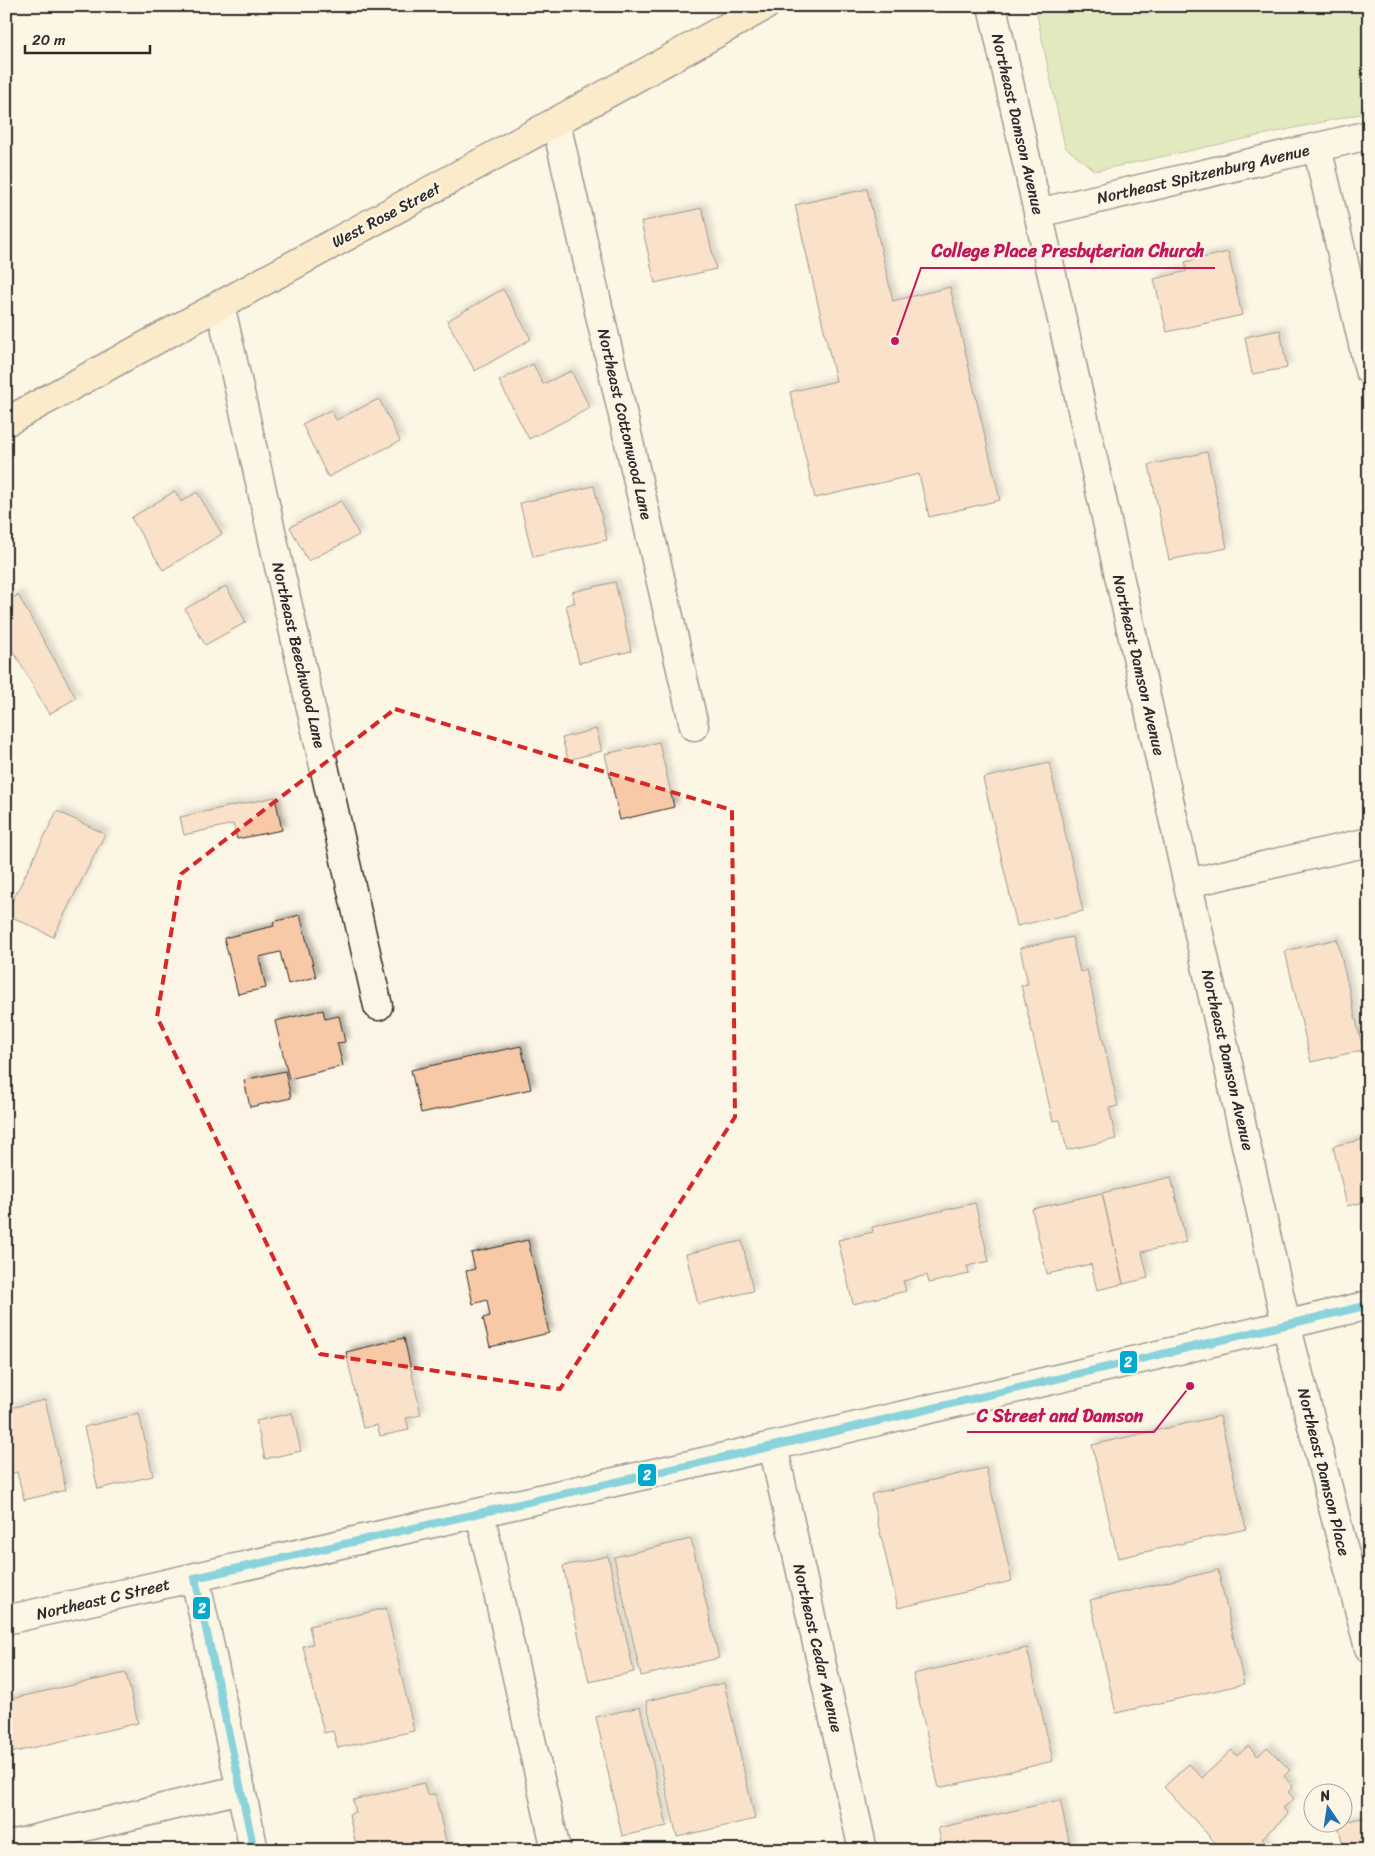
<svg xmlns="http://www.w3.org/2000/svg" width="1375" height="1856" font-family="Sriracha,sans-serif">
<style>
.green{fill:#c3da90;stroke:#77825e}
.building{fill:#f7c9a6;stroke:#2b2b2b;filter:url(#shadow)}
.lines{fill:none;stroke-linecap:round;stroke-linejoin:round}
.minor-casing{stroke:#2b2b2b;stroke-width:31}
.major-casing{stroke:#2b2b2b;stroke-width:31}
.minor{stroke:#fcf5e5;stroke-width:28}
.major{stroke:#fbddab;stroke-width:28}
.bus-1-casing{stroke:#fcf5e5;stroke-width:11}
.bus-1{stroke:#00a9ce;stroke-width:8}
.marked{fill:none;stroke:#d62828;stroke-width:4;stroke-dasharray:10 6;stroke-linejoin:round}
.labels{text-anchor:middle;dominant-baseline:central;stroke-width:4.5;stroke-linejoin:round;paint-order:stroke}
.street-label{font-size:16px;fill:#2b2b2b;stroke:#fcf5e5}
.leader{fill:none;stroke:#c2185b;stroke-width:2}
.callout-dot{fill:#c2185b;stroke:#fcf5e5;stroke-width:2}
.callout-label{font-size:18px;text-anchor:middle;font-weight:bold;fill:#c2185b;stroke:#fcf5e5;stroke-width:4.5;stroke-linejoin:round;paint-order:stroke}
.line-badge{stroke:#fcf5e5;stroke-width:2}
.badge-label{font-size:14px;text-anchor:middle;font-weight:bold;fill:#fff}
</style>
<defs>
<filter id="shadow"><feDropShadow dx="4.5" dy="-4.5" stdDeviation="2.5" flood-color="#0004"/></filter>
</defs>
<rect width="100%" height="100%" fill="#fcf5e5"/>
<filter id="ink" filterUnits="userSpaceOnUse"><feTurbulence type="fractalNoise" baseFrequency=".02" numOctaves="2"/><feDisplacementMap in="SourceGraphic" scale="10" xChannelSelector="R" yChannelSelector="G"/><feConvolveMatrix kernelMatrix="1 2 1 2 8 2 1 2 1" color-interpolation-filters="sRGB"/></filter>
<g filter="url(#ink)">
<!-- green -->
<path class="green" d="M1035 6H1369V112L1095 171 1065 147Z"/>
<!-- building -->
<path class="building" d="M867 189 893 301 950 287 1000 500 929 517 919 474 815 498 790 392 836 381 795 205Z
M702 208 716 269 655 283 641 222Z
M1228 252 1242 315 1167 332 1154 279 1187 271 1185 262Z
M503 289 531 339 475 371 447 321Z
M1280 330 1287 368 1252 374 1245 337Z
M533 364 543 384 571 371 590 408 529 439 499 381Z
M379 399 400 441 328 477 302 424 331 410 336 420Z
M1207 452 1227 548 1169 560 1149 465Z
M594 486 607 540 533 557 520 503Z
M175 491 181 502 197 492 222 534 163 570 131 518Z
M341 501 359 535 308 561 290 527Z
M615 582 631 651 579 663 566 605 575 603 572 592Z
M226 586 246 622 205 645 185 609Z
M18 595 76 698 49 714 6 638V602Z
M596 729 602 751 568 760 562 738Z
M659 742 674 807 620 820 605 754Z
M1049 763 1083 911 1017 926 983 778Z
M275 797 282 830 237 839 233 824 184 835 180 817Z
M57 811 105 834 53 937 6 914Z
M300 915 316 977 288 984 280 952 259 957 266 988 238 994 224 938 274 926 273 922Z
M1072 937 1080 972 1087 970 1118 1106 1109 1108 1116 1139 1067 1150 1060 1120 1053 1121 1021 985 1028 984 1020 948Z
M1337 939 1363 1050 1311 1062 1285 951Z
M323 1010 325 1019 339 1016 345 1042 337 1043 343 1066 289 1079 275 1021Z
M521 1046 531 1089 421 1113 411 1070Z
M285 1071 291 1098 250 1107 244 1080Z
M1369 1138V1201L1347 1206 1333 1146Z
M1171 1177 1186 1242 1142 1252 1148 1278 1123 1284 1102 1193Z
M1102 1193 1123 1284 1097 1290 1091 1264 1047 1274 1032 1209Z
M975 1203 989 1261 967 1266 969 1274 929 1283 927 1275 903 1281 906 1291 853 1304 838 1240 873 1232 872 1227Z
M528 1240 549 1333 490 1347 483 1318 490 1316 487 1300 473 1304 466 1271 475 1269 471 1253Z
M742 1241 753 1291 698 1304 686 1254Z
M404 1338 421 1415 406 1418 409 1430 380 1436 377 1425 363 1428 346 1352Z
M45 1400 66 1490 24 1500 17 1472 6 1475V1424L13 1422 10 1408Z
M292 1413 301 1451 265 1459 256 1421Z
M139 1414 153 1476 98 1489 84 1427Z
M1220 1416 1246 1529 1118 1558 1092 1445Z
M986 1468 1012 1581 898 1608 871 1494Z
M691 1539 719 1658 641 1676 614 1557Z
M608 1556 634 1672 589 1682 563 1566Z
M1218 1570 1244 1684 1116 1713 1090 1600Z
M386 1608 414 1731 338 1748 333 1731 324 1733 303 1646 313 1644 309 1626Z
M1027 1648 1053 1761 939 1788 913 1674Z
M126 1673 138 1723 6 1754V1700Z
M724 1683 755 1819 677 1837 646 1701Z
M640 1707 667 1826 622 1836 596 1717Z
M1248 1746 1258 1756 1267 1747 1290 1770 1284 1776 1293 1787 1288 1792 1294 1799 1283 1808 1288 1814 1262 1838 1273 1850H1222L1164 1787 1189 1764 1202 1778 1232 1750 1237 1756Z
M424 1783 427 1795 435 1794 448 1850H357L349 1814 356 1812 353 1800Z
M1060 1800 1071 1850H943L938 1828Z
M1369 1816V1850H1344L1338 1824Z"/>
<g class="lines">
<!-- minor casing -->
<g class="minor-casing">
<path id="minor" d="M992 6 1286 1324 1369 1648
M556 123 694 726
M1317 147 1369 370
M1038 213 1369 135
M220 304 378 1006
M1188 883 1369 842
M773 1446 863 1850
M480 1513 556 1850
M195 1578 254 1850
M6 1620 773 1446 1369 1305
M6 1846 241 1789"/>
</g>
<!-- major casing -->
<g class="major-casing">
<path id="major" d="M6 422C259 283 513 147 765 6"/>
</g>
<!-- minor -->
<use href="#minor" class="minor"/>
<!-- major -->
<use href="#major" class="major"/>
<!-- bus-1 casing -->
<g class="bus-1-casing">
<path id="bus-1" d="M254 1850 195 1578 773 1446 1369 1305"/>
</g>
<!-- bus-1 -->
<use href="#bus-1" class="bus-1"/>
</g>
</g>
<!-- marked area -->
<path d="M0 0H1375V1856H0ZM395 709 732 810 735 1117 560 1389 320 1354 157 1017 181 874Z" fill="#fcf5e5" fill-opacity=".55" fill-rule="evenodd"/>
<path class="marked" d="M395 709 732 810 735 1117 560 1389 320 1354 157 1017 181 874Z"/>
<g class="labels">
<!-- street labels -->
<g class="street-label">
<text transform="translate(1018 124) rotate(77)">Northeast Damson Avenue</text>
<text transform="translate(1203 174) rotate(-13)">Northeast Spitzenburg Avenue</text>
<text transform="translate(386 215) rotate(-28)">West Rose Street</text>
<text transform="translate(625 424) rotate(77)">Northeast Cottonwood Lane</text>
<text transform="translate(299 655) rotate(77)">Northeast Beechwood Lane</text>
<text transform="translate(1139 665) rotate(77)">Northeast Damson Avenue</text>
<text transform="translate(1228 1060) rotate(77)">Northeast Damson Avenue</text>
<text transform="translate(1324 1472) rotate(76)">Northeast Damson Place</text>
<text transform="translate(103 1599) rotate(-13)">Northeast C Street</text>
<text transform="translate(818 1648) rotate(77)">Northeast Cedar Avenue</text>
</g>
</g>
<!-- callouts -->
<path class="leader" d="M895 341L921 268H1215M1190 1386L1154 1432H967"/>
<g class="callout-dot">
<circle cx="895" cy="341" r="5"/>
<circle cx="1190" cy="1386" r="5"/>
</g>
<g class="callout-label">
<text x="1068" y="257">College Place Presbyterian Church</text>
<text x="1060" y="1422">C Street and Damson</text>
</g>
<g class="line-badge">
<rect x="1119" y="1350" width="19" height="24" rx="5" fill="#00a9ce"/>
<rect x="637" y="1463" width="20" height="24" rx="5" fill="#00a9ce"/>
<rect x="192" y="1596" width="19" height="24" rx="5" fill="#00a9ce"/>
</g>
<g class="badge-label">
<text x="1128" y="1367">2</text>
<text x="647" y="1480">2</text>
<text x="202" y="1613">2</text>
</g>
<!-- margin -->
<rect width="1375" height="1856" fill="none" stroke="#fcf5e5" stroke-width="25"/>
<rect x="12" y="12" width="1350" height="1831" fill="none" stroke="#2b2b2b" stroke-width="2" filter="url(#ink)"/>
<!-- north arrow -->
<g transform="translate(1328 1808) rotate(347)"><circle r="24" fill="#fcf5e5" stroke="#a8a49b"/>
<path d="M0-4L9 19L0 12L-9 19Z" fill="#1f6fb2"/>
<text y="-8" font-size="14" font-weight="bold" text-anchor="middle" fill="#2b2b2b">N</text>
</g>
<!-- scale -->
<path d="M25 45v8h125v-8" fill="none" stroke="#2b2b2b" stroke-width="2.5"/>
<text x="32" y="45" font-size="15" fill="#2b2b2b" stroke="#fcf5e5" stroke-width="4" paint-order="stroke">20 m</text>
</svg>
